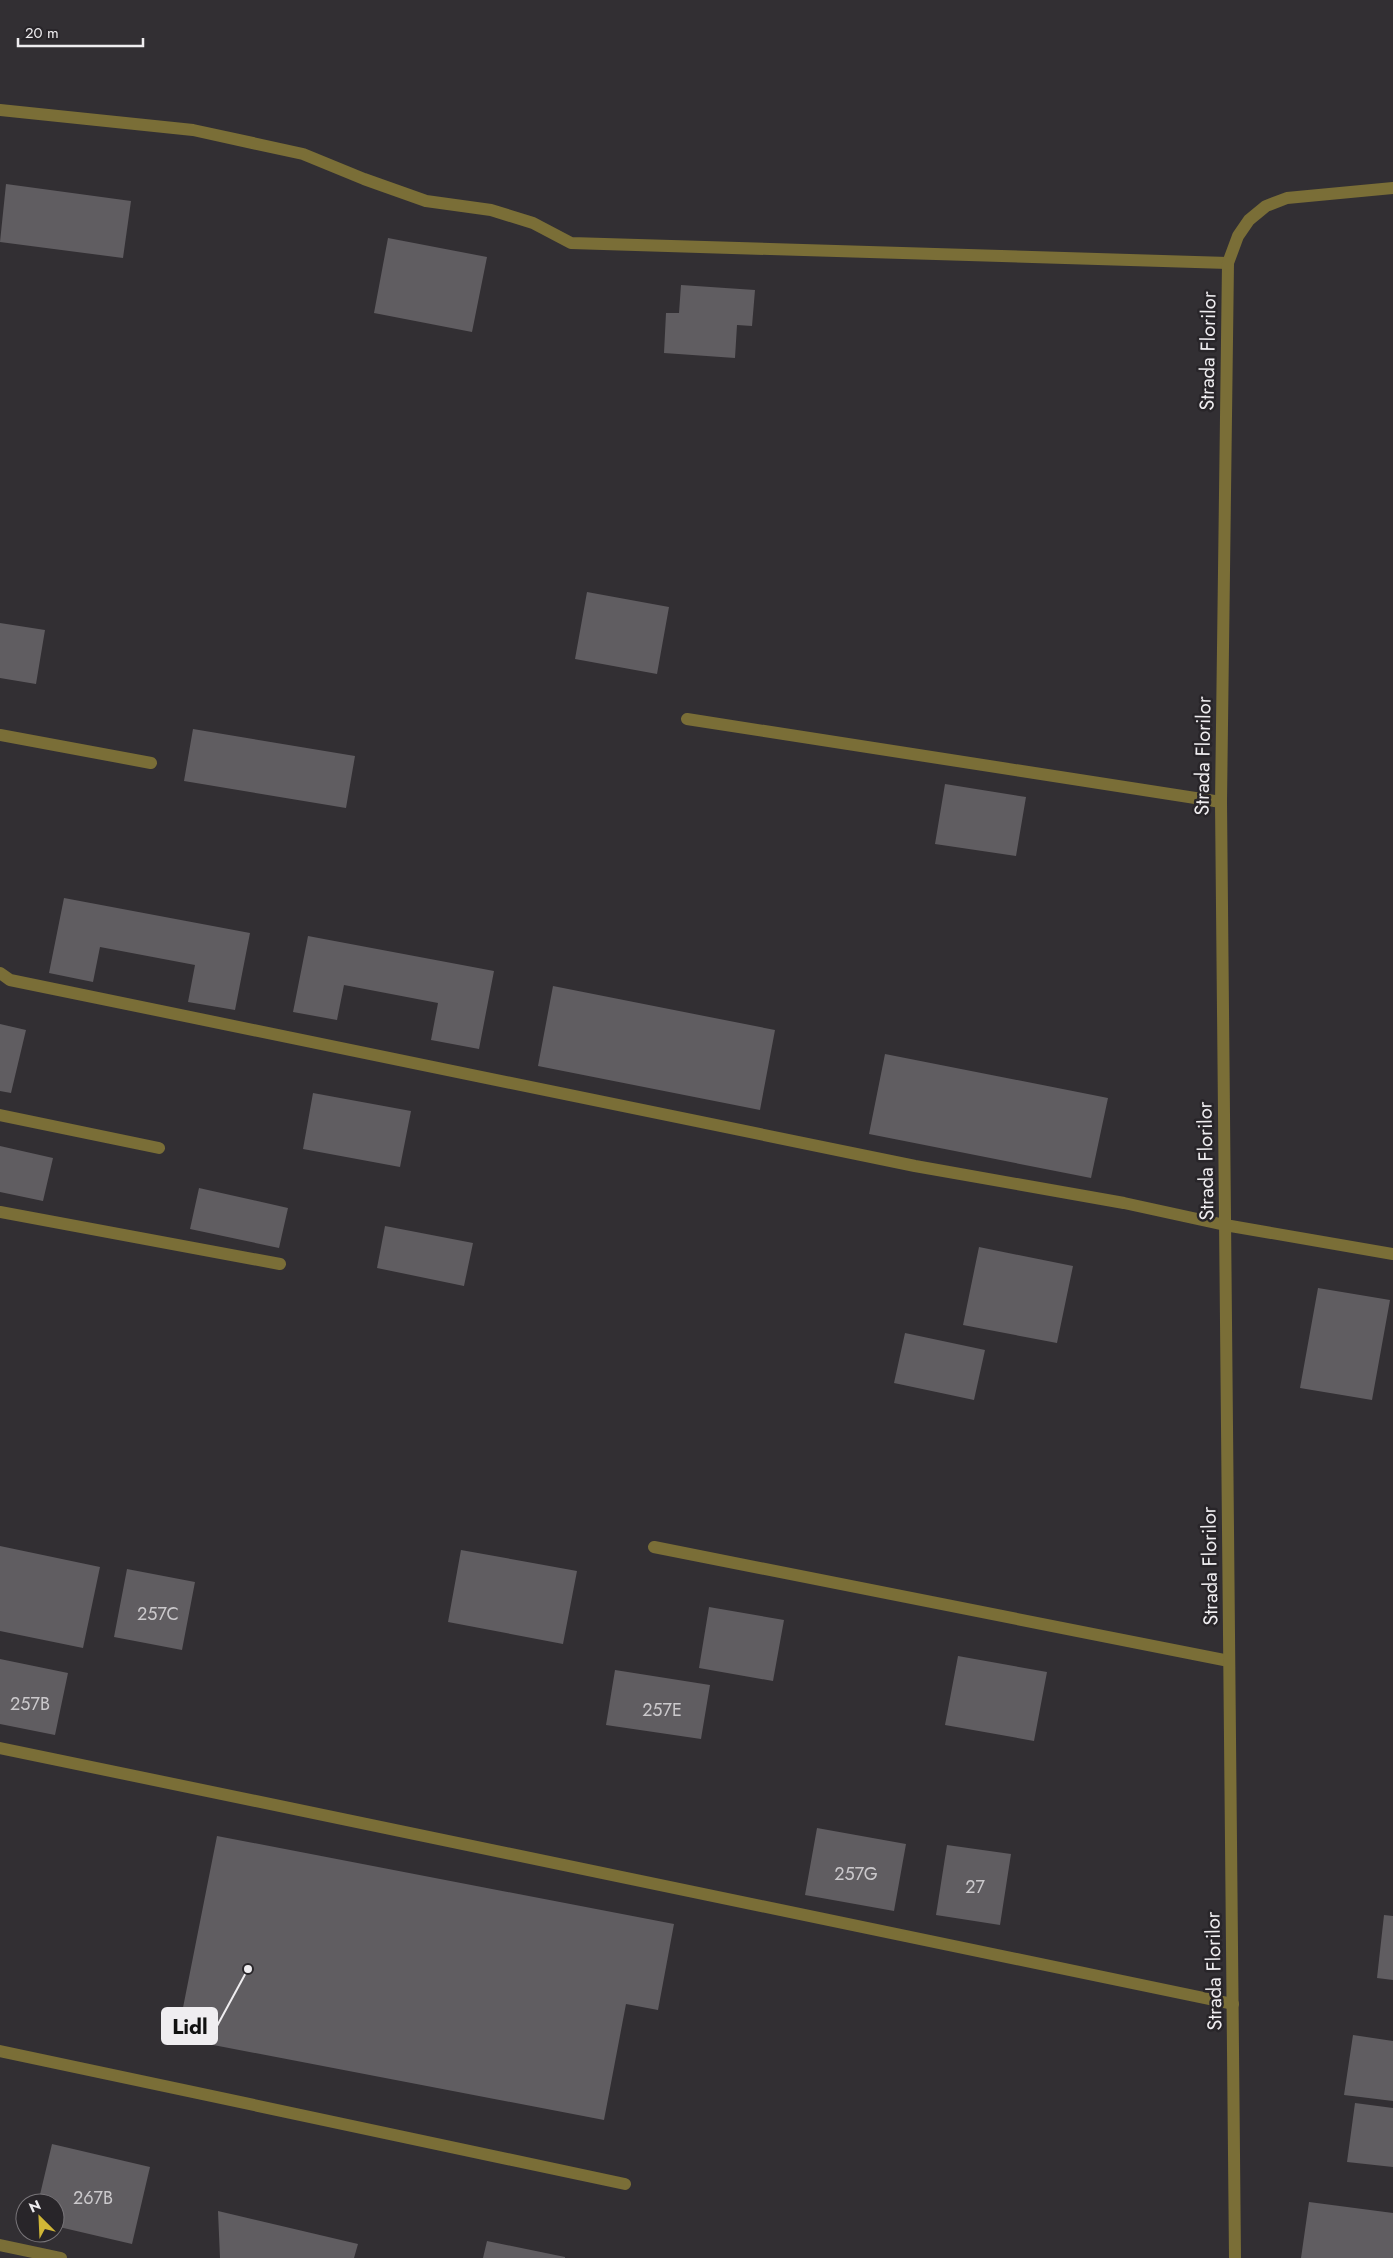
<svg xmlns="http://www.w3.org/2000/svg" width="1393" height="2258" font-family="Jost,sans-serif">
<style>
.building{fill:#605d61}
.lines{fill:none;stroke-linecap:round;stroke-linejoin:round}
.service{stroke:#7a6e37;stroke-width:12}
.minor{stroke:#7a6e37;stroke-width:12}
.labels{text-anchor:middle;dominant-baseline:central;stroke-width:5;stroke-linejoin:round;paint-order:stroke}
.number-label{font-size:18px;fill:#cbc9cc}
.street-label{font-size:20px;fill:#efedf0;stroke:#282529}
.leader{fill:none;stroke:#efedf0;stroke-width:2}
.callout-dot{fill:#efedf0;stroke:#282529;stroke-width:2}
.callout{fill:#efedf0;stroke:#efedf0;stroke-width:2}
.callout-label{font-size:21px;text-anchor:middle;font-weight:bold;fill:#111}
</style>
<rect width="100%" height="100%" fill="#322f33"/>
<!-- building -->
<path class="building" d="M6 184 131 201 123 258 0 242Z
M388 238 487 257 472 332 374 313Z
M681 285 755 290 752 326 737 325 735 358 664 353 666 313H679Z
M587 592 669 607 657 674 575 659Z
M0 623 45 630 36 684 0 678Z
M193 729 355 756 346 808 184 781Z
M945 784 1026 797 1016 856 935 844Z
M64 898 250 933 235 1010 188 1002 195 965 100 947 93 982 49 973Z
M308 936 494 971 479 1049 431 1040 438 1003 344 985 337 1020 293 1012Z
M553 986 775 1030 760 1110 538 1066Z
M0 1024 26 1030 11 1093 0 1091Z
M885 1054 1108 1098 1091 1178 869 1134Z
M313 1093 411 1111 400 1167 303 1149Z
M0 1146 53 1158 43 1201 0 1192Z
M199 1188 288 1208 279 1248 190 1229Z
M385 1226 473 1243 464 1286 377 1268Z
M979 1247 1073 1266 1057 1343 963 1325Z
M1318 1288 1390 1300 1372 1400 1300 1388Z
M905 1333 985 1350 974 1400 894 1383Z
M0 1546 100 1567 83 1648 0 1631Z
M461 1550 577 1571 563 1644 448 1622Z
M127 1569 195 1582 182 1650 114 1637Z
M709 1607 784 1620 773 1681 699 1668Z
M958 1656 1047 1672 1034 1741 945 1725Z
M0 1659 68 1673 55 1735 0 1724Z
M615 1670 710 1685 701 1739 606 1725Z
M817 1828 906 1844 894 1911 805 1895Z
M217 1836 674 1924 658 2010 626 2004 604 2120 177 2038Z
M947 1845 1011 1854 1000 1925 936 1915Z
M1384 1915 1393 1916V1980L1377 1978Z
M1353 2035 1393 2041V2101L1344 2095Z
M1355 2103 1393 2108V2167L1347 2162Z
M52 2144 150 2167 132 2244 55 2226V2203H38Z
M1309 2202 1393 2213V2258H1301Z
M218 2211 358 2244 354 2258H220Z
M487 2241 565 2257V2258H483Z"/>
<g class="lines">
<!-- service -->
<path class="service" d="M0 110 193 130 303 154 364 179 426 201 491 210 533 223 571 243 1228 263
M687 719 1221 802
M0 973 10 980 915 1166 1124 1203 1225 1225
M0 1115 159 1148
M0 1212 280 1264
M654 1547 1229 1661
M0 1748 1233 2004
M0 2051 625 2184
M0 2245 61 2258"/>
<!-- minor -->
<path class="minor" d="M0 735 151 763
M1225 1225 1393 1254
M1235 2258 1221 802 1228 263 1238 236 1249 220 1266 206 1287 198 1393 188"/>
</g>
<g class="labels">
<!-- number labels -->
<g class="number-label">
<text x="158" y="1614">257C</text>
<text x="30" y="1704">257B</text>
<text x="662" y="1710">257E</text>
<text x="856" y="1874">257G</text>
<text x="975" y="1887">27</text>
<text x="93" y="2198">267B</text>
</g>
<!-- street labels -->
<g class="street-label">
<text transform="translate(1208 351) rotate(-89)">Strada Florilor</text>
<text transform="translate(1203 756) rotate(-89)">Strada Florilor</text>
<text transform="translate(1206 1161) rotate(-91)">Strada Florilor</text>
<text transform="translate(1210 1566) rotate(-91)">Strada Florilor</text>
<text transform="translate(1214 1971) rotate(-91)">Strada Florilor</text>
</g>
</g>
<!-- callouts -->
<path class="leader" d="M248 1969L217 2026"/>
<circle class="callout-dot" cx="248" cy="1969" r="5"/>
<rect class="callout" x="162" y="2008" width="55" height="36" rx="5"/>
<g class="callout-label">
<text x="190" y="2034">Lidl</text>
</g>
<!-- north arrow -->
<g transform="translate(40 2218) rotate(336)"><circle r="24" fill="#282529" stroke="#787579"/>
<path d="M0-4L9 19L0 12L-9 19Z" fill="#d1b736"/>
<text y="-8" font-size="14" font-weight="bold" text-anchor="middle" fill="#efedf0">N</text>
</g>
<!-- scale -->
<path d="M18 38v8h125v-8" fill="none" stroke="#efedf0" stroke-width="2.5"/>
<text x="25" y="38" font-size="15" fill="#efedf0" stroke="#282529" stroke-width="4" paint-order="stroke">20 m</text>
</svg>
